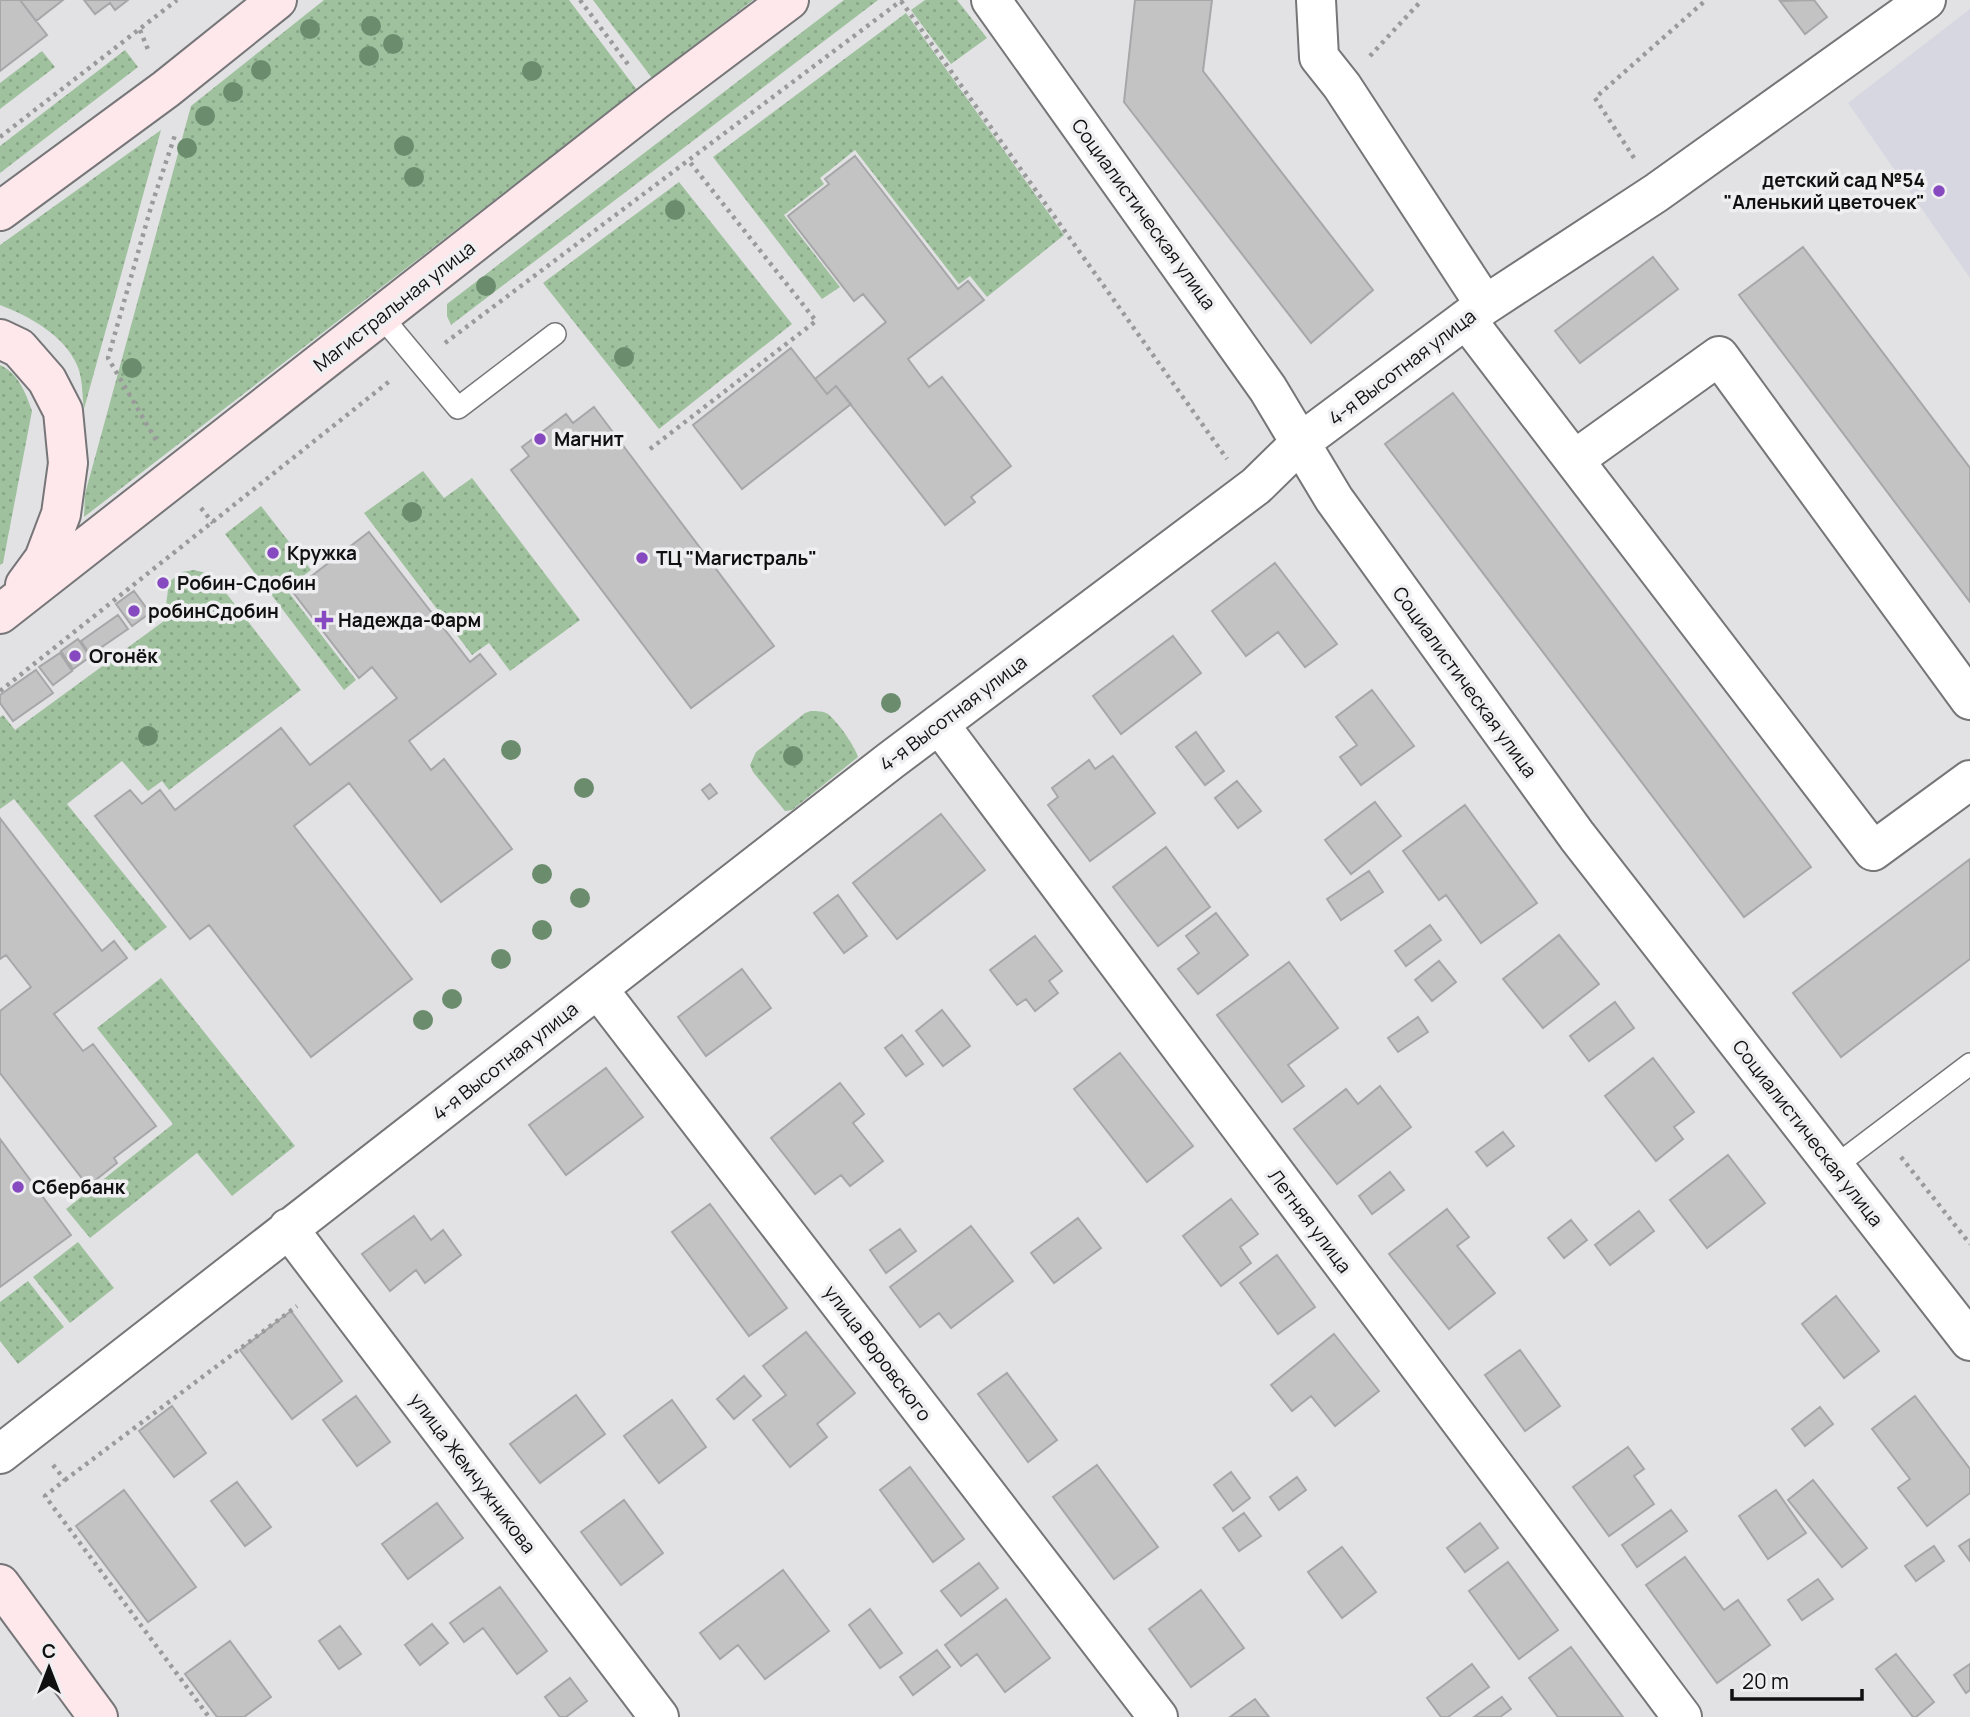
<svg xmlns="http://www.w3.org/2000/svg" width="1970" height="1717" font-family="Manrope,sans-serif">
<style>
.built{fill:#d6d7e1}
.grass{fill:url(#grass-dots)}
.building{fill:#c3c3c4;stroke:#a7a7a9;stroke-width:2}
.lines{fill:none;stroke-linecap:round;stroke-linejoin:round}
.service-casing{stroke:#767678;stroke-width:24}
.minor-casing{stroke:#767678;stroke-width:42}
.secondary-casing{stroke:#767678;stroke-width:42}
.path{stroke:#9a9a9b;stroke-width:4.5;stroke-dasharray:3.5 5;stroke-linecap:butt}
.service{stroke:#fff;stroke-width:21}
.minor{stroke:#fff;stroke-width:38}
.secondary{stroke:#fee8ec;stroke-width:38}
.tree{fill:#6b8d6e}
.poi-dot{fill:#8649bf;stroke:#efeff1;stroke-width:2.5}
.labels{text-anchor:middle;dominant-baseline:central;stroke-width:7;stroke-linejoin:round;paint-order:stroke}
.poi-label{font-size:19px;font-weight:bold;fill:#101010;stroke:#efeff1;text-anchor:start}
.street-label{font-size:19px;fill:#101010;stroke:#efeff1}
</style>
<defs>
<pattern id="grass-dots" width="8" height="8" patternUnits="userSpaceOnUse" patternTransform="scale(1.75)"><rect width="8" height="8" fill="#9fc19e"/><path d="M2 2h.1M6 6h.1" fill="none" stroke="#88a587" stroke-width="1.8" stroke-linecap="round"/></pattern>
</defs>
<rect width="100%" height="100%" fill="#e2e2e4"/>
<!-- built -->
<path class="built" d="M1970 9V278L1848 103Z"/>
<!-- grass -->
<path class="grass" d="M324 0H569L637 90 84 517 85 494 191 106Z
M593 0H753L652 78Z
M844 0H878L451 325 447 316V304Z
M925 0H957L987 38 951 64 911 10Z
M906 13 1064 235 987 297 970 276 959 284 855 150 820 178 824 184 784 215 840 287 822 299 713 157Z
M125 50 138 67 0 173V146Z
M42 51 55 67 0 109V83Z
M161 130 84 409C82 396 83 378 77 365 64 335 29 316 0 305V245Z
M679 182 792 324 659 429 543 283Z
M0 365C18 373 26 393 32 411L3 563 0 565Z
M423 471 444 498 472 478 580 620 510 671 489 643 472 655 364 513Z
M261 506 311 570 286 589 356 680 344 690 225 534Z
M194 570 206 573 216 580 301 690 169 790 162 781 148 791 122 761 67 804 167 927 135 951 14 799 0 809V717L3 715 15 730 164 621 169 582 182 572Z
M811 711C817 711 823 711 828 714 837 721 855 746 858 757L792 810 785 811 753 772 750 765 756 752 805 713Z
M161 978 295 1146 232 1196 197 1153 90 1238 66 1209 173 1124 97 1028Z
M78 1242 114 1288 70 1323 33 1277Z
M28 1281 64 1327 18 1364 0 1341V1302Z"/>
<!-- building -->
<path class="building" d="M0 0H20L47 35 0 71Z
M20 0H63L36 21Z
M84 0H128L115 10 110 3 95 14Z
M1135 0H1212L1203 71 1373 290 1311 343 1124 102Z
M1814 0 1827 17 1805 34 1780 1Z
M855 156 958 289 968 281 984 300 908 359 929 387 942 377 1011 466 971 497 975 502 945 525 836 386 827 394 815 379 886 322 863 294 854 301 788 216 829 184 825 179Z
M1803 247 1970 468V602L1739 295Z
M1653 257 1678 289 1580 363 1555 331Z
M791 348 827 394 836 386 851 404 742 489 693 425Z
M1453 393 1811 867 1744 917 1385 444Z
M594 407 774 646 691 708 511 470 529 456 522 447 566 414 573 423Z
M369 532 470 662 480 654 496 674 409 741 431 770 444 759 512 849 441 902 349 783 294 826 412 979 311 1057 209 925 190 939 95 816 130 790 142 804 160 790 175 810 281 728 310 765 397 698 372 667 359 678 292 591Z
M1275 563 1337 644 1305 667 1278 632 1246 656 1212 611Z
M134 591 150 613 132 626 116 604Z
M118 615 128 629 90 655 81 641Z
M1173 636 1201 673 1121 734 1093 696Z
M78 639 90 657 73 669 61 651Z
M60 653 72 671 53 685 39 667Z
M36 670 53 693 13 721 0 703V695Z
M1372 690 1414 746 1361 785 1340 757 1357 745 1336 717Z
M1196 732 1224 771 1205 785 1176 747Z
M1113 756 1155 813 1090 861 1048 805 1058 797 1052 788 1089 760 1095 769Z
M1237 781 1261 811 1238 828 1215 798Z
M710 784 717 793 709 799 702 790Z
M1375 802 1401 836 1351 874 1325 840Z
M1465 805 1537 903 1481 943 1446 895 1439 900 1403 851Z
M941 814 985 870 897 939 853 883Z
M0 818 102 951 114 941 127 958 54 1014 83 1051 93 1044 156 1126 114 1158 117 1163 88 1186 0 1073V1011L31 987 6 955 0 959Z
M1166 847 1210 907 1158 946 1113 887Z
M1970 859V959L1841 1057 1793 993Z
M1369 871 1383 892 1341 920 1327 899Z
M838 895 867 936 844 953 814 913Z
M1216 913 1248 955 1198 994 1178 969 1199 953 1186 936Z
M1430 925 1441 940 1406 966 1395 951Z
M1559 935 1599 984 1543 1028 1503 979Z
M1035 936 1062 971 1049 981 1058 993 1035 1011 1026 999 1017 1005 990 970Z
M1439 961 1456 982 1432 1001 1415 980Z
M1289 962 1338 1028 1288 1065 1304 1086 1282 1102 1217 1015Z
M742 969 771 1008 706 1056 678 1017Z
M1615 1002 1634 1028 1589 1061 1570 1036Z
M942 1010 970 1046 943 1066 916 1031Z
M1418 1017 1428 1032 1398 1052 1388 1038Z
M902 1035 923 1064 906 1076 885 1048Z
M1120 1053 1193 1146 1147 1182 1074 1089Z
M1653 1058 1694 1112 1674 1127 1683 1139 1656 1161 1605 1096Z
M606 1068 643 1117 566 1175 529 1125Z
M840 1083 864 1114 853 1123 883 1161 850 1186 841 1175 815 1194 771 1138Z
M1380 1086 1411 1127 1337 1184 1294 1129 1346 1089 1358 1104Z
M1503 1132 1514 1146 1487 1166 1476 1152Z
M0 1139 71 1235 0 1287Z
M1728 1155 1765 1203 1707 1248 1670 1200Z
M1390 1172 1404 1190 1372 1214 1359 1196Z
M1231 1199 1258 1234 1240 1247 1251 1263 1221 1286 1183 1236Z
M710 1204 787 1308 749 1336 672 1232Z
M1447 1209 1469 1237 1457 1246 1495 1293 1449 1329 1389 1254Z
M1639 1211 1654 1231 1610 1265 1595 1245Z
M414 1216 431 1240 443 1230 461 1255 425 1283 416 1270 390 1291 362 1254Z
M1078 1218 1101 1248 1054 1283 1031 1253Z
M1571 1220 1587 1240 1564 1258 1548 1238Z
M971 1226 1013 1281 951 1328 939 1313 920 1327 890 1287Z
M900 1229 916 1251 886 1273 870 1250Z
M1277 1255 1315 1307 1278 1334 1240 1283Z
M1836 1296 1879 1351 1844 1378 1802 1324Z
M291 1311 342 1381 292 1419 240 1350Z
M806 1332 855 1393 817 1424 827 1437 790 1467 753 1420 786 1395 763 1366Z
M1334 1334 1379 1391 1335 1426 1311 1396 1292 1411 1271 1385Z
M1520 1350 1560 1406 1525 1431 1485 1375Z
M1007 1373 1057 1440 1028 1462 978 1394Z
M744 1376 761 1396 734 1419 717 1399Z
M576 1395 605 1434 540 1483 510 1444Z
M356 1396 390 1442 357 1466 323 1420Z
M1915 1396 1970 1469V1493L1927 1526 1898 1488 1910 1479 1872 1429Z
M672 1400 706 1447 659 1483 624 1436Z
M172 1406 206 1453 174 1477 139 1431Z
M1820 1407 1833 1424 1805 1446 1792 1429Z
M1628 1447 1644 1469 1634 1476 1654 1504 1609 1536 1573 1487Z
M1097 1465 1158 1547 1114 1579 1053 1497Z
M910 1467 964 1539 933 1562 880 1490Z
M1231 1472 1250 1498 1233 1511 1214 1485Z
M1297 1477 1306 1490 1279 1510 1270 1497Z
M1813 1480 1867 1548 1842 1567 1788 1500Z
M237 1482 271 1527 245 1546 211 1501Z
M124 1490 196 1587 148 1622 76 1526Z
M1776 1490 1806 1533 1768 1559 1739 1516Z
M624 1500 663 1553 621 1585 581 1532Z
M437 1503 463 1538 408 1579 382 1544Z
M1671 1510 1687 1531 1637 1567 1622 1545Z
M1244 1513 1261 1536 1239 1551 1223 1528Z
M1480 1523 1498 1548 1465 1572 1447 1548Z
M1970 1539V1561L1959 1546Z
M1934 1546 1944 1561 1916 1581 1905 1566Z
M1342 1547 1376 1592 1342 1618 1308 1572Z
M1685 1557 1724 1610 1738 1600 1770 1645 1717 1683 1646 1585Z
M1508 1562 1558 1630 1519 1659 1469 1591Z
M979 1563 998 1588 961 1616 941 1591Z
M783 1570 829 1631 765 1679 738 1645 720 1659 700 1633Z
M1818 1579 1833 1599 1802 1620 1788 1600Z
M500 1587 547 1651 517 1674 483 1628 464 1642 450 1623Z
M1201 1590 1244 1648 1191 1687 1149 1629Z
M1006 1599 1050 1658 1005 1692 977 1654 961 1666 945 1645Z
M870 1609 902 1653 880 1668 849 1625Z
M432 1624 448 1643 420 1665 405 1645Z
M340 1626 361 1654 339 1669 319 1641Z
M230 1641 271 1697 244 1717H217L185 1674Z
M1571 1647 1623 1717H1558L1529 1678Z
M937 1650 950 1667 913 1695 900 1677Z
M1896 1654 1934 1702 1916 1717H1913L1876 1669Z
M1472 1664 1489 1687 1448 1717H1441L1427 1698Z
M1970 1664V1690L1966 1693 1954 1675Z
M570 1678 587 1701 566 1717H560L545 1697Z
M1502 1697 1511 1709 1500 1717H1474Z
M1255 1699 1269 1717H1230Z"/>
<g class="lines">
<!-- service casing -->
<g class="service-casing">
<path id="service" d="M382 317 458 408 555 334
M1834 1167 1970 1064"/>
</g>
<!-- minor casing -->
<g class="minor-casing">
<path id="minor" d="M991 0 1268 389 1334 499 1577 836 1970 1341
M1316 0 1319 57 1342 86 1485 305
M1466 319 1873 851 1970 780
M1574 460 1719 356 1970 700
M939 724 1682 1717
M598 989 1158 1717
M288 1228 659 1717
M0 1454 890 761 1256 486 1301 442 1485 305 1656 193 1926 0"/>
</g>
<!-- secondary casing -->
<g class="secondary-casing">
<path id="secondary" d="M0 211 166 89 277 0
M0 339 19 348 47 380 63 411 68 463 61 514 44 559 25 585
M0 614 656 100 789 0
M0 1584 98 1717"/>
</g>
<!-- path -->
<path class="path" d="M580 0 630 67
M901 1 1227 459
M140 30 149 52
M1370 56 1422 0
M0 137 177 0
M1634 158 1595 98 1706 0
M445 343 902 0
M156 440 108 358 151 207 175 135
M650 449 816 321 689 161
M201 508 213 523
M0 691 391 380
M1901 1157 1970 1244
M53 1465 65 1480 45 1496 209 1717
M65 1480 297 1306"/>
<!-- service -->
<use href="#service" class="service"/>
<!-- minor -->
<use href="#minor" class="minor"/>
<!-- secondary -->
<use href="#secondary" class="secondary"/>
</g>
<!-- trees -->
<g class="tree">
<circle cx="371" cy="26" r="10"/>
<circle cx="310" cy="29" r="10"/>
<circle cx="393" cy="44" r="10"/>
<circle cx="369" cy="56" r="10"/>
<circle cx="261" cy="70" r="10"/>
<circle cx="532" cy="71" r="10"/>
<circle cx="233" cy="92" r="10"/>
<circle cx="205" cy="116" r="10"/>
<circle cx="404" cy="146" r="10"/>
<circle cx="187" cy="148" r="10"/>
<circle cx="414" cy="177" r="10"/>
<circle cx="675" cy="210" r="10"/>
<circle cx="486" cy="286" r="10"/>
<circle cx="624" cy="357" r="10"/>
<circle cx="132" cy="368" r="10"/>
<circle cx="412" cy="512" r="10"/>
<circle cx="891" cy="703" r="10"/>
<circle cx="148" cy="736" r="10"/>
<circle cx="511" cy="750" r="10"/>
<circle cx="793" cy="756" r="10"/>
<circle cx="584" cy="788" r="10"/>
<circle cx="542" cy="874" r="10"/>
<circle cx="580" cy="898" r="10"/>
<circle cx="542" cy="930" r="10"/>
<circle cx="501" cy="959" r="10"/>
<circle cx="452" cy="999" r="10"/>
<circle cx="423" cy="1020" r="10"/>
</g>
<!-- markers -->
<g class="poi-dot">
<circle cx="1939" cy="191" r="7"/>
<circle cx="540" cy="439" r="7"/>
<circle cx="273" cy="553" r="7"/>
<circle cx="642" cy="558" r="7"/>
<circle cx="163" cy="583" r="7"/>
<circle cx="134" cy="611" r="7"/>
<path d="M320.5 609.5h7v7h7v7h-7v7h-7v-7h-7v-7h7z"/>
<circle cx="75" cy="656" r="7"/>
<circle cx="18" cy="1187" r="7"/>
</g>
<g class="labels">
<!-- poi labels -->
<g class="poi-label">
<text x="1925" y="180" text-anchor="end">детский сад №54<tspan x="1925" dy="22">"Аленький цветочек"</tspan></text>
<text x="554" y="439">Магнит</text>
<text x="287" y="553">Кружка</text>
<text x="656" y="558">ТЦ "Магистраль"</text>
<text x="177" y="583">Робин-Сдобин</text>
<text x="148" y="611">робинСдобин</text>
<text x="338" y="620">Надежда-Фарм</text>
<text x="89" y="656">Огонёк</text>
<text x="32" y="1187">Сбербанк</text>
</g>
<!-- street labels -->
<g class="street-label">
<text transform="translate(1144 214) rotate(54)">Социалистическая улица</text>
<text transform="translate(394 306) rotate(-38)">Магистральная улица</text>
<text transform="translate(1402 367) rotate(-37)">4-я Высотная улица</text>
<text transform="translate(1465 682) rotate(54)">Социалистическая улица</text>
<text transform="translate(953 713) rotate(-37)">4-я Высотная улица</text>
<text transform="translate(505 1061) rotate(-38)">4-я Высотная улица</text>
<text transform="translate(1808 1133) rotate(52)">Социалистическая улица</text>
<text transform="translate(1310 1221) rotate(53)">Летняя улица</text>
<text transform="translate(878 1353) rotate(53)">улица Воровского</text>
<text transform="translate(473 1473) rotate(53)">улица Жемчужникова</text>
</g>
</g>
<!-- north arrow -->
<g transform="translate(49 1668)" stroke="#efeff1" stroke-width="5" paint-order="stroke">
<path d="M0-5L12 26L0 18L-12 26Z" fill="#101010"/>
<text y="-10" font-size="19" font-weight="bold" text-anchor="middle" fill="#101010">С</text>
</g>
<!-- scale -->
<path d="M1732 1689v10h130v-10" fill="none" stroke="#101010" stroke-width="3.5"/>
<text x="1742" y="1689" font-size="21" fill="#101010" stroke="#efeff1" stroke-width="5" paint-order="stroke">20 m</text>
</svg>
